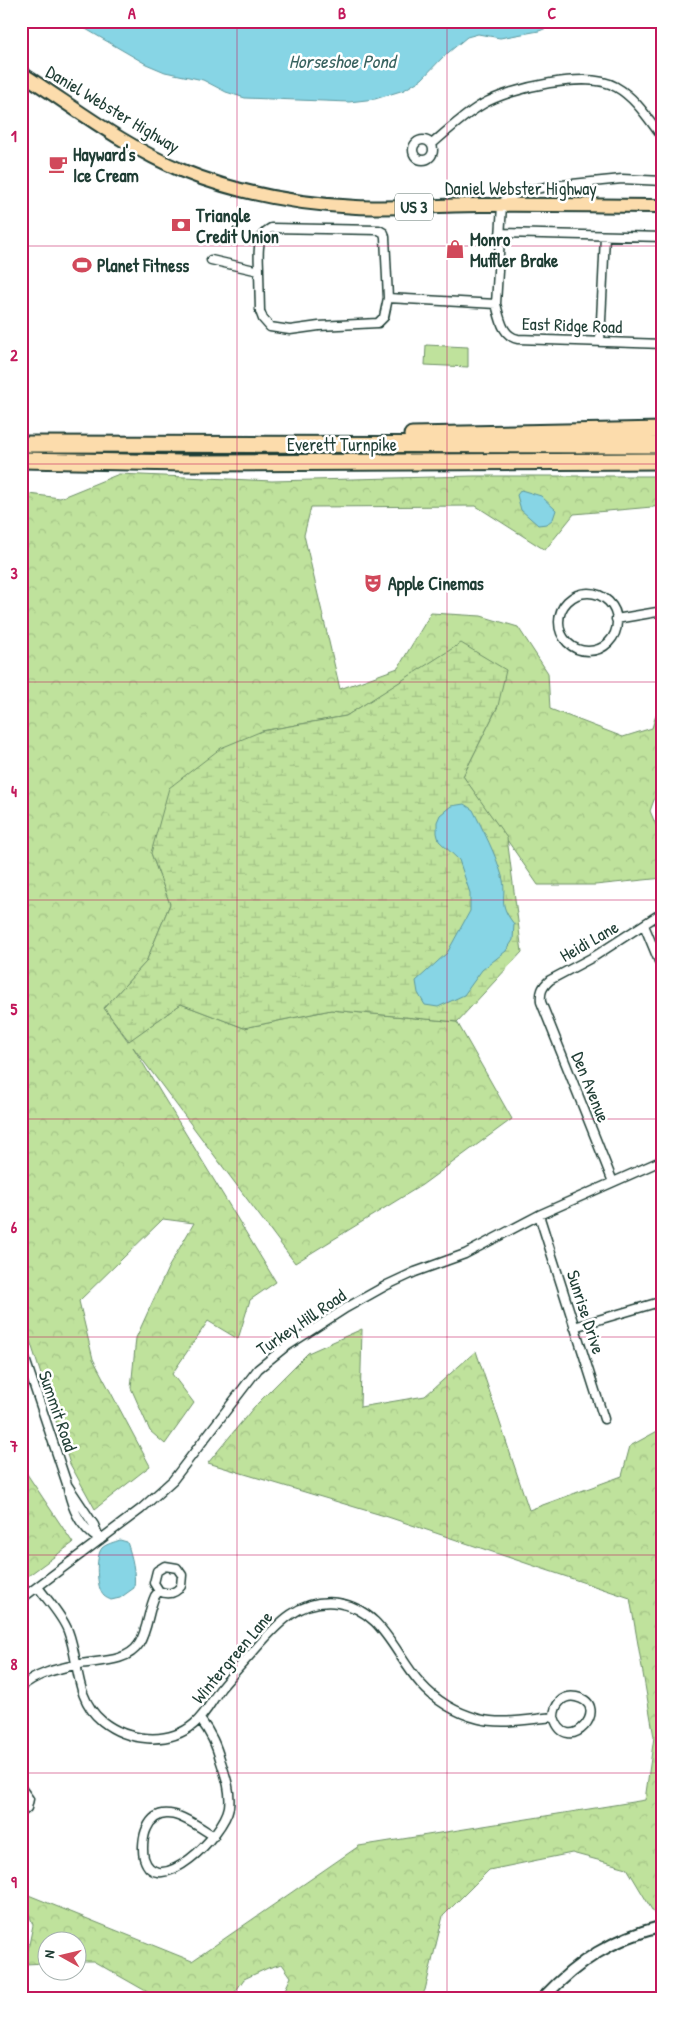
<svg xmlns="http://www.w3.org/2000/svg" width="684" height="2019" font-family="'Patrick Hand',sans-serif">
<style>
.forest{fill:url(#forest-crowns);stroke:#6f9068}
.wetland{fill:url(#wetland-marsh);stroke:#6f9068}
.garden{fill:#bfe29c;stroke:#6f9068}
.water{fill:#87d5e5;stroke:#5d989e}
.lines{fill:none;stroke-linecap:round;stroke-linejoin:round}
.minor-casing{stroke:#1f3d34;stroke-width:11}
.tertiary-casing{stroke:#1f3d34;stroke-width:14}
.primary-casing{stroke:#1f3d34;stroke-width:16}
.motorway-casing{stroke:#1f3d34;stroke-width:19}
.minor{stroke:#fff;stroke-width:8}
.tertiary{stroke:#fff;stroke-width:10}
.primary{stroke:#fcdcac;stroke-width:12}
.motorway{stroke:#fcdcac;stroke-width:15}
.grid{fill:none;stroke:#c2185b;stroke-width:1;stroke-opacity:0.55}
.labels{text-anchor:middle;dominant-baseline:central;stroke-width:5;stroke-linejoin:round;paint-order:stroke}
.shield{fill:#fff;stroke:#627771;stroke-width:1}
.shield-label{font-size:16px;font-weight:bold;fill:#1f3d34}
.street-label{font-size:18px;fill:#1f3d34;stroke:#fff}
.poi-label{font-size:18px;font-weight:bold;fill:#1f3d34;stroke:#fff;text-anchor:start}
.water-label{font-size:19px;font-style:italic;fill:#396360;stroke:#fff}
.neatline{fill:none;stroke:#c2185b;stroke-width:2}
.grid-label{font-size:16px;text-anchor:middle;font-weight:bold;fill:#c2185b}
</style>
<defs>
<pattern id="forest-crowns" width="20" height="18" patternUnits="userSpaceOnUse" patternTransform="scale(1.25)"><rect width="20" height="18" fill="#bfe29c"/><path d="M2 6a3 3 0 1 1 6 0M12 15a3 3 0 1 1 6 0" fill="none" stroke="#a4c387"/></pattern>
<pattern id="wetland-marsh" width="20" height="14" patternUnits="userSpaceOnUse" patternTransform="scale(1.25)"><rect width="20" height="14" fill="#bfe29c"/><path d="M1 5h8M5 5V1M11 12h8M15 12V8" fill="none" stroke="#a4c387"/></pattern>
</defs>
<rect width="100%" height="100%" fill="#fff"/>
<filter id="ink" filterUnits="userSpaceOnUse"><feTurbulence type="fractalNoise" baseFrequency=".02" numOctaves="2"/><feDisplacementMap in="SourceGraphic" scale="10" xChannelSelector="R" yChannelSelector="G"/><feConvolveMatrix kernelMatrix="1 2 1 2 8 2 1 2 1" color-interpolation-filters="sRGB"/></filter>
<g filter="url(#ink)">
<!-- forest -->
<path class="forest" d="M119 474 272 481 474 476H663V506L574 514 545 550 476 506 311 507 304 535 340 689 398 668 431 613 481 616 518 627 548 673 550 709 623 737 652 728 663 692V775L650 811 663 842V878L595 885H538L463 776 498 706 461 644 346 716 262 731 151 853 170 904 146 962 104 1008 128 1041 181 1004 244 1028 331 1010 457 1022 512 1119 422 1185 295 1263 133 1047 276 1282 250 1300 238 1339 208 1321 172 1374 194 1403 165 1444 150 1431 131 1388 136 1338 168 1268 194 1223 163 1219 79 1301 93 1359 150 1466 95 1509 70 1464 21 1313V493L60 498Z
M362 1329 360 1407 425 1396 476 1351 529 1510 622 1476 630 1446 663 1428V1911L655 1915 627 1868 572 1853 489 1870 443 1916 425 1990 421 1998H281L291 1977 282 1964 268 1968 244 1979 231 1998H158L93 1961H78V1942H48L47 1963 25 1964 33 1925 21 1892 192 1961 359 1846 645 1800 654 1737 630 1598 388 1517 208 1463 254 1407 308 1353Z
M21 1465 73 1543 21 1581Z"/>
<!-- wetland -->
<path class="wetland" d="M461 643 506 670 498 706 463 776 507 838 522 952 457 1022 331 1010 244 1028 181 1004 129 1041 104 1008 146 962 170 904 151 853 169 788 221 748 262 731 346 716Z"/>
<!-- garden -->
<path class="garden" d="M426 345 468 347V367L425 365Z"/>
<!-- water -->
<path class="water" d="M72 21H565L539 31 500 38 478 34 467 37 443 57 422 79 404 90 375 99 349 102 245 98 226 92 203 80 165 72 146 64Z
M521 490 541 496 556 510 553 519 547 524 538 525 521 510 517 495Z
M464 804 473 810C483 830 496 855 502 876 508 898 496 901 514 924L513 940 506 951 482 970 464 995 438 1007 425 1005 418 993 416 981 447 953 470 911V893L459 860 439 841 437 833V822L440 815 451 806Z
M120 1540 127 1542C132 1557 136 1572 134 1588L120 1598 111 1600C109 1599 106 1598 104 1596 96 1589 95 1556 102 1548 106 1544 115 1542 120 1540Z"/>
<g class="lines">
<!-- minor casing -->
<g class="minor-casing">
<path id="minor" d="M413 150a10 10 0 1 1 20 0a10 10 0 1 1-20 0Z
M432 144C448 130 464 115 483 104 510 88 589 70 616 87 636 98 649 120 663 138
M500 233 663 237
M211 260 259 271 260 311 263 319 270 327 290 330 319 326 378 323 384 317 388 298 496 304C500 318 502 336 518 339L663 344
M259 271C259 256 255 236 271 228L379 230 384 233 385 237 388 298
M496 304 502 205 505 200 518 192 552 186 622 179 663 181
M600 342 605 236
M559 622a29 29 0 1 1 58 0a29 29 0 1 1-58 0Z
M616 619 663 611
M644 925 663 971
M613 1182 541 1002C540 992 542 987 550 980L595 956 663 912
M539 1215 604 1419
M574 1327 663 1301
M21 1347 67 1484C71 1507 80 1528 100 1540
M68 1486 94 1525 100 1540
M38 1587C48 1601 62 1615 68 1631 80 1662 74 1698 102 1721 127 1741 168 1746 194 1724 206 1714 212 1700 221 1688 231 1676 241 1665 251 1654 274 1628 298 1597 338 1603 383 1610 394 1654 421 1684 437 1702 457 1713 479 1719 503 1725 530 1719 554 1717 567 1760 614 1705 576 1697 563 1694 554 1705 554 1717
M21 1599 141 1509 173 1480 258 1369 284 1348 346 1308 387 1285 415 1272 465 1254 539 1215 663 1160
M21 1687C36 1674 56 1669 75 1665 95 1660 126 1664 139 1644 148 1629 148 1611 155 1596L159 1591C168 1595 175 1594 181 1586L182 1575 177 1568 165 1566 157 1571 154 1583 159 1591
M200 1719C211 1733 216 1745 221 1762 226 1777 231 1791 229 1807 224 1835 157 1901 144 1858 142 1850 143 1836 147 1828 161 1797 195 1825 214 1836
M21 1788 29 1799 27 1808 21 1813"/>
</g>
<!-- tertiary casing -->
<g class="tertiary-casing">
<path id="tertiary" d="M543 1998C579 1960 612 1939 663 1926"/>
</g>
<!-- primary casing -->
<g class="primary-casing">
<path id="primary" d="M21 73C74 107 125 147 183 171 237 193 298 204 356 207 398 209 440 205 481 205 542 204 602 206 663 206"/>
</g>
<!-- motorway casing -->
<g class="motorway-casing">
<path id="motorway" d="M412 435 663 430
M21 444 663 445
M21 460 184 463 663 461"/>
</g>
<!-- minor -->
<use href="#minor" class="minor"/>
<!-- tertiary -->
<use href="#tertiary" class="tertiary"/>
<!-- primary -->
<use href="#primary" class="primary"/>
<!-- motorway -->
<use href="#motorway" class="motorway"/>
</g>
</g>
<!-- grid -->
<path class="grid" d="M237 21V1998M447 21V1998M21 246H663M21 464H663M21 682H663M21 900H663M21 1119H663M21 1337H663M21 1555H663M21 1773H663"/>
<!-- icons -->
<defs>
<g id="cafe-bare" transform="scale(1.5)"><path d="M-5.5-4.5H6V0H3Q3 3.5 0 3.5H-2.5Q-5.5 3.5-5.5 0ZM3-3.2v2h1.7v-2ZM-6 4.5H4V6H-6Z" fill="#d1495b" stroke="#fff" stroke-width="2.5" paint-order="stroke"/></g>
<g id="bank-bare" transform="scale(1.5)"><path d="M-6-4H6V4H-6ZM0-2.3a2.3 2.3 0 1 0 0 4.6a2.3 2.3 0 1 0 0-4.6Z" fill="#d1495b" stroke="#fff" stroke-width="2.5" paint-order="stroke"/></g>
<g id="shop-bare" transform="scale(1.5)"><path d="M-5-2.5h2.3a2.7 3.5 0 0 1 5.4 0H5L5.5 6h-11ZM-1.5-2.5h3a1.5 2.3 0 0 0-3 0Z" fill="#d1495b" stroke="#fff" stroke-width="2.5" paint-order="stroke"/></g>
<g id="stadium-bare" transform="scale(1.5)"><path d="M0-5a6.5 5 0 1 0 0 10a6.5 5 0 1 0 0-10ZM-3.5-1.8h7v3.6h-7Z" fill="#d1495b" stroke="#fff" stroke-width="2.5" paint-order="stroke"/></g>
<g id="theatre-bare" transform="scale(1.5)"><path d="M-5-5.5Q0-4 5-5.5V0Q5 5 0 6Q-5 5-5 0ZM-3.3-2.5H-1v1.5H-3.3ZM1-2.5H3.3v1.5H1ZM-2.8 1Q0 5.5 2.8 1Z" fill="#d1495b" stroke="#fff" stroke-width="2.5" paint-order="stroke"/></g>
</defs>
<g fill-rule="evenodd">
<use href="#cafe-bare" x="58" y="164"/>
<use href="#bank-bare" x="181" y="225"/>
<use href="#shop-bare" x="455" y="249"/>
<use href="#stadium-bare" x="82" y="265"/>
<use href="#theatre-bare" x="373" y="583"/>
</g>
<g class="labels">
<!-- shield labels -->
<rect class="shield" x="395" y="193.5" width="38" height="27" rx="4"/>
<g class="shield-label">
<text x="414" y="207">US 3</text>
</g>
<!-- street labels -->
<g class="street-label">
<text transform="translate(113 109) rotate(31)">Daniel Webster Highway</text>
<text x="521" y="188">Daniel Webster Highway</text>
<text transform="translate(572 325) rotate(2)">East Ridge Road</text>
<text x="342" y="444">Everett Turnpike</text>
<text transform="translate(589 941) rotate(-30)">Heidi Lane</text>
<text transform="translate(591 1087) rotate(68)">Den Avenue</text>
<text transform="translate(586 1312) rotate(72)">Sunrise Drive</text>
<text transform="translate(301 1322) rotate(-34)">Turkey Hill Road</text>
<text transform="translate(58 1411) rotate(71)">Summit Road</text>
<text transform="translate(232 1657) rotate(-50)">Wintergreen Lane</text>
</g>
<!-- poi labels -->
<g class="poi-label">
<text x="73" y="154">Hayward's<tspan x="73" dy="21">Ice Cream</tspan></text>
<text x="196" y="215">Triangle<tspan x="196" dy="21">Credit Union</tspan></text>
<text x="470" y="239">Monro<tspan x="470" dy="21">Muffler Brake</tspan></text>
<text x="97" y="265">Planet Fitness</text>
<text x="388" y="583">Apple Cinemas</text>
</g>
<!-- water labels -->
<g class="water-label">
<text x="342" y="61">Horseshoe Pond</text>
</g>
</g>
<!-- margin -->
<rect width="684" height="2019" fill="none" stroke="#fff" stroke-width="55"/>
<!-- north arrow -->
<g transform="translate(62 1956) rotate(278)"><circle r="24" fill="#ffffff" stroke="#a5b1ae"/>
<path d="M0-4L9 19L0 12L-9 19Z" fill="#d1495b"/>
<text y="-8" font-size="14" font-weight="bold" text-anchor="middle" fill="#1f3d34">N</text>
</g>
<rect x="28" y="28" width="628" height="1964" class="neatline"/>
<g class="grid-label">
<text x="132" y="19">A</text>
<text x="342" y="19">B</text>
<text x="552" y="19">C</text>
<text x="14" y="142">1</text>
<text x="14" y="361">2</text>
<text x="14" y="579">3</text>
<text x="14" y="797">4</text>
<text x="14" y="1015">5</text>
<text x="14" y="1233">6</text>
<text x="14" y="1452">7</text>
<text x="14" y="1670">8</text>
<text x="14" y="1888">9</text>
</g>
</svg>
